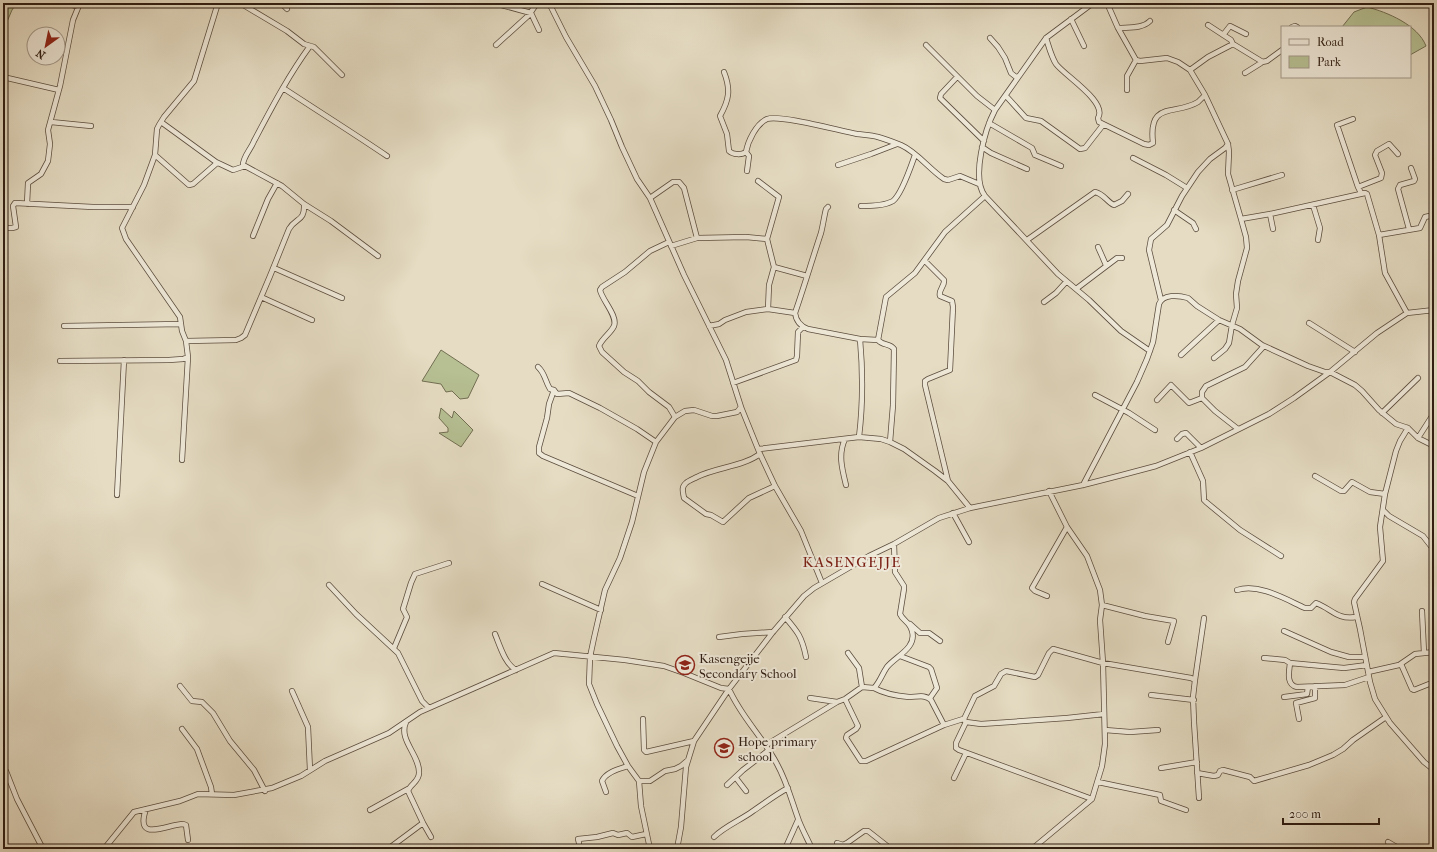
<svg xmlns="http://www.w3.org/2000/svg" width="1437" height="852" font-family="'IM FELL French Canon',serif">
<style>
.green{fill:#b6c093;stroke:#726e52}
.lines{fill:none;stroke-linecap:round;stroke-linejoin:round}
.minor-casing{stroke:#5c4d3e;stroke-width:6}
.minor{stroke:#eee8d8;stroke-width:4.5}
.labels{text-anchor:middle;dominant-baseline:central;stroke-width:4;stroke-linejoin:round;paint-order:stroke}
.poi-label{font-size:13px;fill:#2f1d12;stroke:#eee8d8;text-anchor:start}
.quarter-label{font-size:15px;letter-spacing:1px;fill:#7a1f14;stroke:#eee8d8}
</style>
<rect width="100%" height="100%" fill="#e5dcc3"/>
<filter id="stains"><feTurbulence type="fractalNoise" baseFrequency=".005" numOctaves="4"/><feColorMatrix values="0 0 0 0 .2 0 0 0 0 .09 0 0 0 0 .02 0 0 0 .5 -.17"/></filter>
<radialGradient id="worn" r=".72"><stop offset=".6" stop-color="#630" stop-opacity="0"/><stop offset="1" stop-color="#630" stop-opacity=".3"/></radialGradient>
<!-- green -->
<path class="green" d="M3 3H17L12 10 3 31Z
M1367 7C1387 12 1418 25 1426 46L1410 55V27H1342L1354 12Z
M441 350 479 375 468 398 460 399 452 391 446 392 441 384 422 381Z
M441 408 452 418 454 411 473 430 461 447 439 433 448 432V428L439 418Z"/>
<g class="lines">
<!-- minor casing -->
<g class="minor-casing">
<path id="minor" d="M67 3 78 7
M240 3 287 31 304 44 314 47 342 75
M281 3 287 9
M494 3 531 13 539 30
M549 3 566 37 595 86 611 120 622 147 637 179 650 198 684 275 726 360 741 407 760 454 775 486 801 531 822 583
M1093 3 1046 38 995 110C985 129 971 178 985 196L1058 274 1089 300 1121 331 1150 351
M1107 3 1118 28 1136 60 1140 61 1167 58 1178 62 1190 70 1205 95 1228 144 1229 152 1228 174 1241 219 1246 237 1247 248 1238 281 1236 294 1237 308 1232 325 1229 343 1225 349 1214 358
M1071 19 1084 46
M1292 27 1295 26 1297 27
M1118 28C1129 27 1142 29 1150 21
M1223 35 1230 26 1246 34
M990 38 998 47 1005 58 1011 73 1016 77 1019 76
M1046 38C1049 47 1051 56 1056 64 1065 76 1108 102 1098 118L1099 122 1144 144 1149 145 1153 143C1148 100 1175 116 1198 102 1200 100 1203 97 1205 95
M1233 44 1261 61V63L1245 73
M496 45 529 15 537 3
M926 45 977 96 995 110
M1262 62 1267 61 1282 50
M1190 70 1208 57 1233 44 1231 40 1208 25
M724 72C731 90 729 100 720 116L727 134 729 151C733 155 742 155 746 152 748 141 756 124 767 119 780 114 840 131 857 134 864 135 871 135 878 137 885 139 893 142 901 145 917 152 929 169 944 179L948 180 960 176 979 184
M3 77 59 90
M957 77 941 94 940 98 984 141
M283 88C318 111 353 133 387 156
M1127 90V76L1136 60
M1006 96 1026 118 1041 121 1080 149 1085 148 1103 125
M1353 119 1337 125 1358 187 1361 193H1362
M51 122 91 126
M161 122 216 162 233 170 245 166 282 186 304 204 331 221 378 256
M989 123 1032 148 1035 155 1061 166
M982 147 991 153 1027 169
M746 152 749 156 747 171
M155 155 189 185 193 184 217 163
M1133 158 1166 175 1187 188
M838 165 871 154 897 144
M243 166C242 158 251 149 254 141 271 109 288 76 310 46
M758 181 779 197 767 239 774 267 769 285 768 309
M1358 187 1381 178 1382 173 1375 155 1377 151 1389 144 1398 154
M1232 190 1282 175
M650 198 673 182H679L684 188 697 238
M27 204 28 183 41 174 48 161 50 144 48 130 60 86 73 20 80 3
M1313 205 1320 228 1318 240
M861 206C871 206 884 206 893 201 902 194 911 166 915 155
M828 207 826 209C824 217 823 225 821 233 812 260 804 287 795 313 796 321 800 326 808 329L860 339 878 340
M1174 210 1193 223 1196 229
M1270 214 1273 229
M1241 219 1270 214 1365 193 1367 194 1379 235 1385 273 1407 313
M3 228H12L16 227 13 206 15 203 93 207H133
M1409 229 1398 189 1400 185 1414 181 1415 179 1411 168
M1379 235 1420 228 1425 217 1434 215
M253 236 268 199 277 183
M1027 240 1095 192C1104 194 1107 202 1114 205L1122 201 1128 194
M669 242 650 251 625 272 602 287 600 290C602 300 618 316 614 326 611 333 602 338 599 346L602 352 624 372 638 381 649 392 669 407 675 417
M671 246 697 238 746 237 767 239
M1098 247 1106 265
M925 261 944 280C945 286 938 290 940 296L952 301 953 307 950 370 928 379 925 381V385L948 481
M774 267 807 276
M274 268 342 298
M1076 289 1117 258H1122
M261 297 312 320
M1161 300 1149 250 1151 239 1167 225 1182 196 1198 172 1210 159 1225 148 1228 144
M1044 302 1056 293 1066 282
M1309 323 1355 352
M64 326 181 324
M709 326 719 324 725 320 746 312 768 309 795 313
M186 341 236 340 241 338 245 335 270 276 289 229C296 217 305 222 304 204
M1181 355 1219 320
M60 361 169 360 183 359 188 357 186 341 182 331 180 317 126 239 122 228 144 185 155 155 157 129 159 125 164 117 194 81 218 3
M538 367C545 373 545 381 550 389L554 390 557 394 569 393 600 408 637 429 656 442
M733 383 796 360 797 356 798 332 803 327
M554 390 549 404 547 418 539 447V453L543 456 638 496
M1095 395 1129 413 1155 430
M1157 400 1171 385 1189 403 1202 398
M1382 413 1418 378
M1408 428 1400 441 1396 451 1385 494 1380 527 1383 561 1355 599 1354 602 1360 629 1370 682 1375 699 1390 723 1424 762 1434 770
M1238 429 1215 411 1202 398V392L1206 386 1245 367 1264 346
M859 437C863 404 863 372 860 339
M1418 438 1434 413
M845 439C838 454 842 469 846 485
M1177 439 1182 434 1186 433 1201 448
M890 442 893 405 894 349C890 343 883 346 878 340L886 297 915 273 945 232 985 196
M759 449 859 437 881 439 890 442 904 449 935 471 948 481 970 508
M1190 452 1203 481 1204 500 1206 502 1240 530 1281 556
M760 454C742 467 717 467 697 477 693 479 688 481 686 483 681 487 683 492 684 498L706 514 711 515 723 522 749 498 775 486
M182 460 188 357
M1315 476 1341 491H1344L1352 482 1370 492 1385 494
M1083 485 1137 382 1147 359 1153 342 1159 304C1163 294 1178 295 1188 298L1197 306 1219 320 1240 329 1262 345 1308 366 1325 372H1330L1355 385 1362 391 1379 410 1396 424 1408 428 1418 438 1434 446
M117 495 124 360
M1384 511 1389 516 1423 536 1434 550
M953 513 969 542
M542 584 601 610
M329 585 356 614 398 653 422 701 429 708
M1237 590C1259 583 1285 599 1305 608H1311L1316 603C1332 609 1337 620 1356 617
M1047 596 1035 591 1032 588 1067 527
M1102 605 1145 616 1174 621 1168 642
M1422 611 1424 653
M785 617C798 632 802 637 806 657
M910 624 920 633H929L940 641
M1284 631 1331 652 1349 657H1365
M495 634C500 646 505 664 516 670
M719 637 742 634 773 632
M394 648 407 617 403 609 411 583 415 574 449 563
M848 653 859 668 862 687
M900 656 929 667 931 669 937 688 930 698
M1264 658 1285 660 1290 663C1289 672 1286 685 1297 687L1345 685 1369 677
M1290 663 1344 668 1367 665
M1401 664 1412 689 1414 690 1429 684
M1368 672 1399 665 1415 654 1434 652
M1195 680 1204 618
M180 686 192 701 202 702 213 713 230 741 254 770 265 791
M874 688C885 694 897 696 909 697 917 697 925 694 931 700L944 725
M292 691 308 727 310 770
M1151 695 1194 700
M1284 697 1307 694 1308 687
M810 698 837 702
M845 699 858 726 856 729 847 735 846 738 861 761H866L944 725 963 719 966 722 956 743V748L959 750 1092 799
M643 719 644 750 646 752 694 741
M964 719 975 696 994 686 1001 674 1006 671 1035 677 1038 675 1049 653 1053 649 1103 663 1191 678 1195 680 1193 697 1194 722 1199 798
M1299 719 1296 703 1315 698V686
M966 722 981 724 1067 718 1104 714
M182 729 197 749 211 787 212 794
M1105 730 1130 732 1158 730
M766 745 837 702 845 699 862 687 874 688C880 682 882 674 887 667 896 656 917 648 912 631 910 622 903 621 900 614L904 589V586L895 572 894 544
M1161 768 1197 762
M6 771 17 799 43 849
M1197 773 1214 776 1218 775 1220 771 1223 770 1250 777 1254 781 1309 765 1333 755 1343 749 1353 740 1386 717
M736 778 746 791
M954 778 966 753
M639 781H650L665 771 675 769 681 766 688 760
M1098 782 1160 795 1161 801 1186 810
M727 785 743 770 769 750
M606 792 602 781C606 772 619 769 628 766
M146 809C134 844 168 824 183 824L186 825 188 840
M370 810 408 789
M423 823 431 837
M714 837C725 826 741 820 753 811 765 803 775 795 788 788
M1388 842 1400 849
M579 843 578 839 597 837 613 833 618 835 627 833 632 837 646 834
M837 843 843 845 847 843 864 831H868L891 849
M104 849 134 812 180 801 198 794 234 795 272 788 301 776 325 761 389 733 420 712 554 653 625 660 664 666 684 673 721 688 729 689C741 717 763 737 777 764 787 782 792 802 799 821 803 831 808 840 812 849
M388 849 423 823 408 791C410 784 419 782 419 773 420 755 398 740 406 722
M650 849 641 806 639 781 628 766 617 746 597 704 589 684 590 657 594 638 605 590 620 558 632 522 644 472 656 442 675 417 685 411 694 410 712 416H717L737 412 741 407
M677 849 681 827 686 767 694 741 729 689 773 632 804 596 814 588 869 556 894 544 939 518 970 508 1083 485 1122 475 1156 466 1201 448 1269 414 1294 398 1330 372 1377 333 1407 313 1434 310
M785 849 798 820
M1032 849 1092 799 1102 766 1105 744 1103 663 1100 620 1102 605 1100 590 1087 556 1067 527 1049 491
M1433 849 1434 848"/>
</g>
<!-- minor -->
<use href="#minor" class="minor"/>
</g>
<!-- icons -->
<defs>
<g id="school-ring" transform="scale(1)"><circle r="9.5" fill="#eee8d8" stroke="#8f2418" stroke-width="1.5"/><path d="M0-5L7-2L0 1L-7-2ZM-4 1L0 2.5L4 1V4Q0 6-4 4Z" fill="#8f2418"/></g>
</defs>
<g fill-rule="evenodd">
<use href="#school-ring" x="685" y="665"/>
<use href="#school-ring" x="724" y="748"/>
</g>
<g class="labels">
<!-- poi labels -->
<g class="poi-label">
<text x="699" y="658">Kasengejje<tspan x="699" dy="15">Secondary School</tspan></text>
<text x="738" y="741">Hope primary<tspan x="738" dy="15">school</tspan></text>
</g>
<!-- quarter labels -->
<g class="quarter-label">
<text x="852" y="562">KASENGEJJE</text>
</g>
</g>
<!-- margin -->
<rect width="1437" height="852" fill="none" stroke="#e5dcc3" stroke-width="16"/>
<rect x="4" y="4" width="1429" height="844" fill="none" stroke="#2f1d12" stroke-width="2"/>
<rect x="8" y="8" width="1421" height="836" fill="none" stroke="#2f1d12"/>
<!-- legend -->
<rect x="1281" y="26" width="130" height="52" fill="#eee8d8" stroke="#a29789"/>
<rect x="1289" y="39" width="20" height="6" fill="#eee8d8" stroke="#a29789"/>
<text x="1317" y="46" font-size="12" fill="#2f1d12">Road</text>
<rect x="1289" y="56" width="20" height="12" fill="#b6c093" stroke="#a29789"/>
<text x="1317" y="66" font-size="12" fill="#2f1d12">Park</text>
<!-- north arrow -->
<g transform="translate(46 46) rotate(213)"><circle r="19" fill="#eee8d8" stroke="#a29789"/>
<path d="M0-3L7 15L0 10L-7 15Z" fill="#8f2418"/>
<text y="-6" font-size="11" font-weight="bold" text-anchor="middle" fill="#2f1d12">N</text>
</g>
<!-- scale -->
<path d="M1283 818v6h96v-6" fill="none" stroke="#2f1d12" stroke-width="2"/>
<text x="1289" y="818" font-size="12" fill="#2f1d12" stroke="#eee8d8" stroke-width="3" paint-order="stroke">200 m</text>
<rect width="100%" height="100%" filter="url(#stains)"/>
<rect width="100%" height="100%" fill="url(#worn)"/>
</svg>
